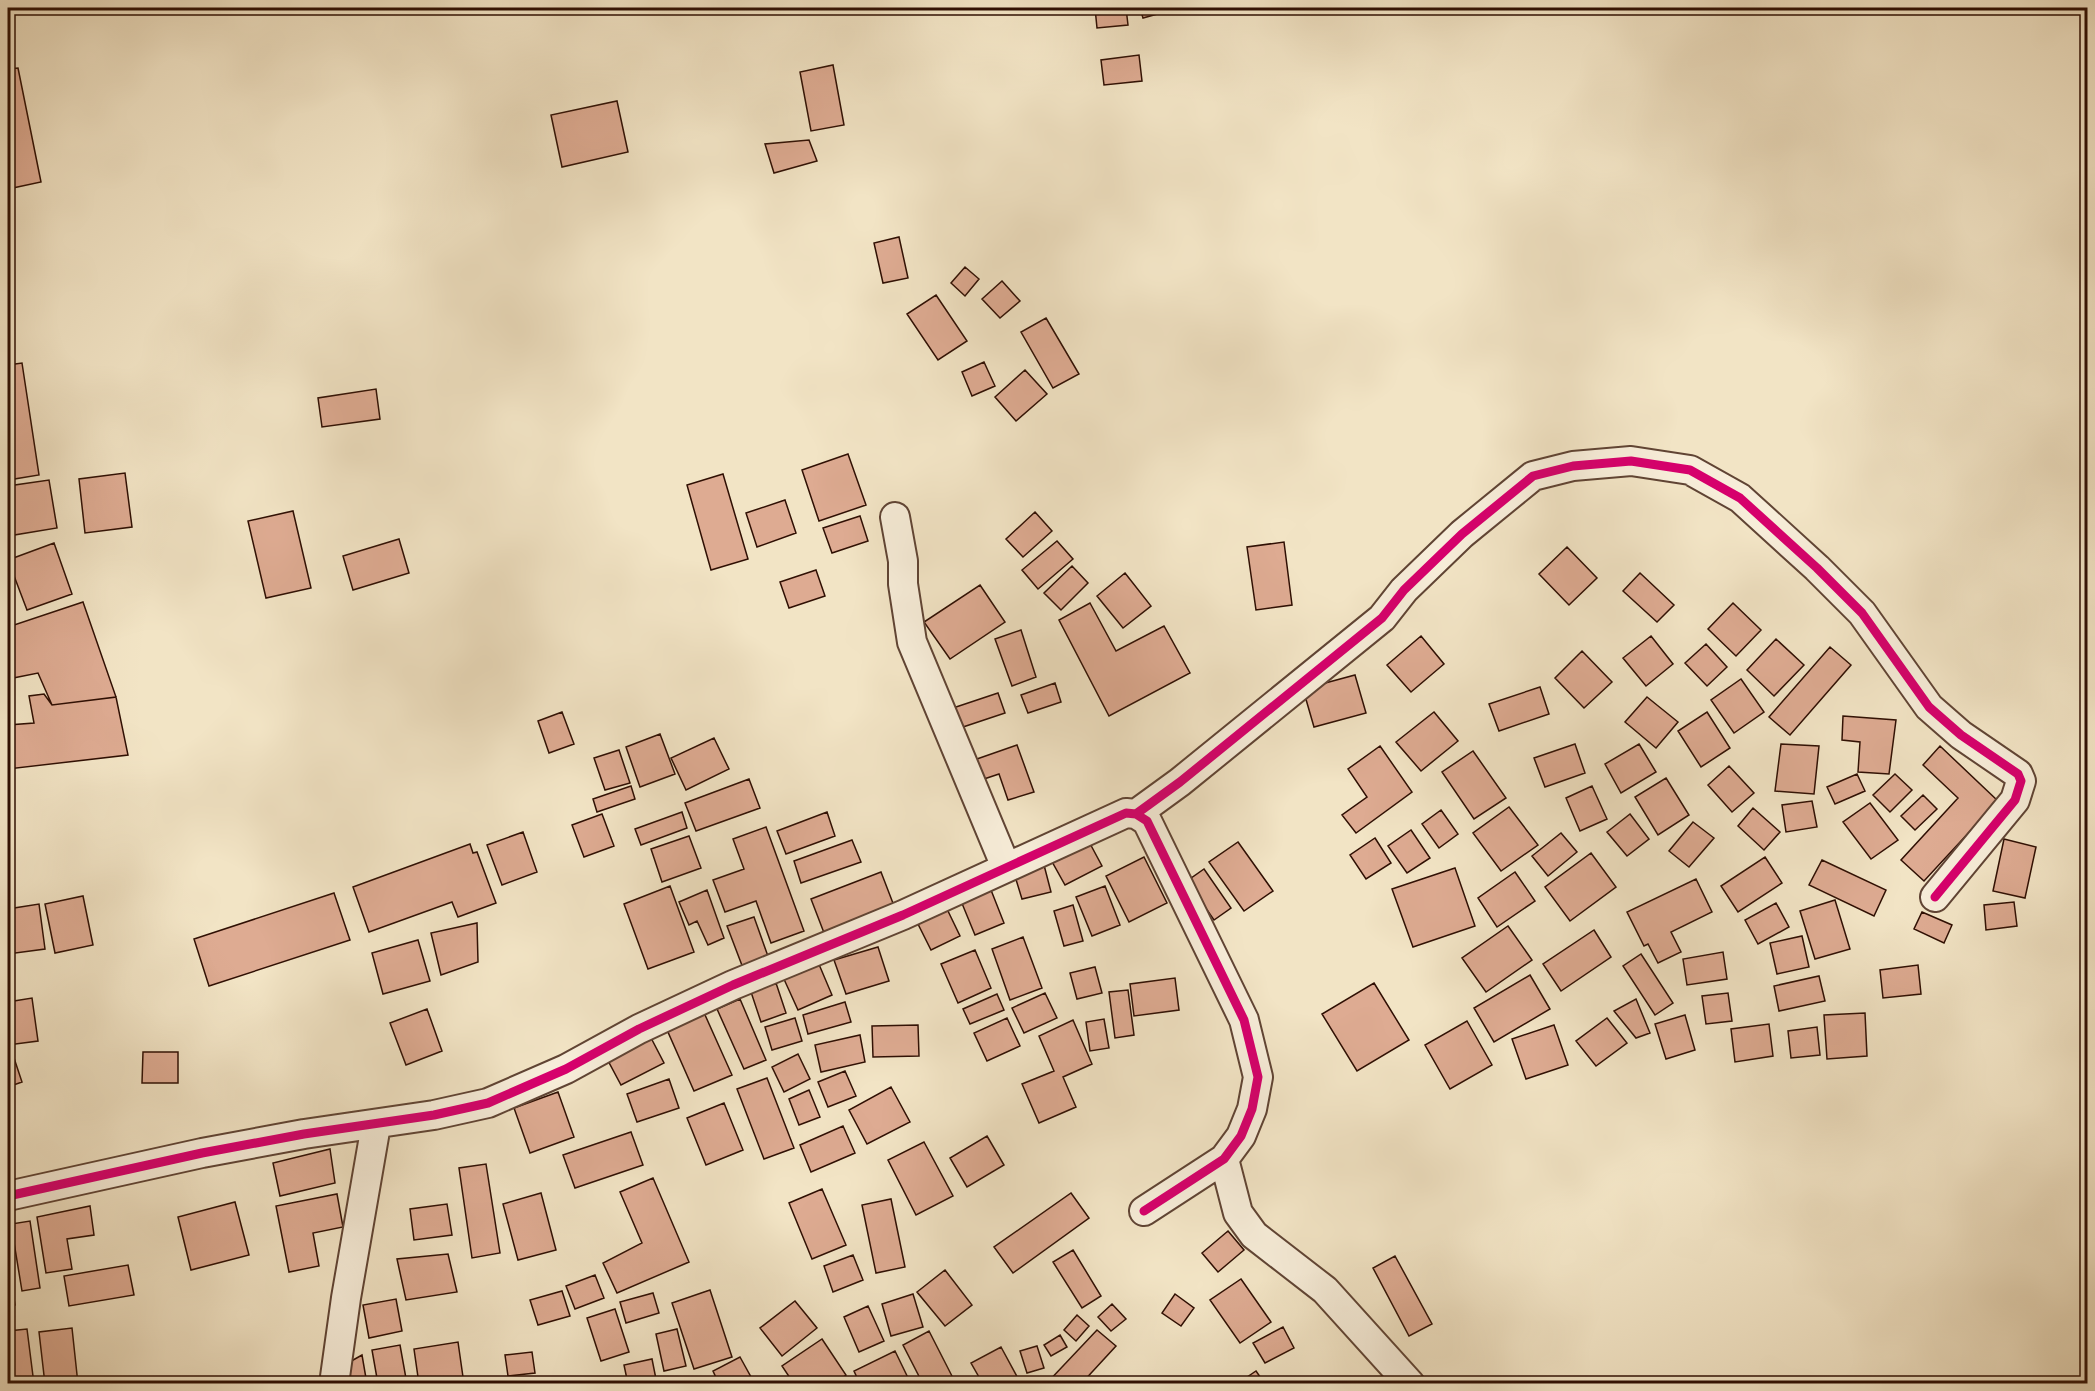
<svg xmlns="http://www.w3.org/2000/svg" width="2095" height="1391" font-family="'IM FELL French Canon',serif">
<style>
.building{fill:#deab92;stroke:#2f0f03;stroke-width:1.5}
.lines{fill:none;stroke-linecap:round;stroke-linejoin:round}
.street-casing{stroke:#604434;stroke-width:32}
.street{stroke:#f7edd9;stroke-width:28}
.cycleway-casing{stroke:#f7edd9;stroke-width:13}
.cycleway{stroke:#d6006c;stroke-width:9}
</style>
<rect width="100%" height="100%" fill="#f2e4c5"/>
<filter id="stains"><feTurbulence type="fractalNoise" baseFrequency=".00333" numOctaves="4"/><feColorMatrix values="0 0 0 0 .2 0 0 0 0 .09 0 0 0 0 .02 0 0 0 .5 -.17"/></filter>
<radialGradient id="worn" r=".72"><stop offset=".6" stop-color="#630" stop-opacity="0"/><stop offset="1" stop-color="#630" stop-opacity=".3"/></radialGradient>
<!-- building -->
<path class="building" d="M1095 8H1126L1128 25 1097 28Z
M1140 8H1179L1143 18Z
M1139 55 1142 81 1104 85 1101 60Z
M833 65 844 125 811 131 800 72Z
M18 68 41 182 8 189V69Z
M617 101 628 152 562 167 551 115Z
M809 140 817 161 774 173 765 144Z
M899 237 908 278 883 283 874 243Z
M965 267 979 279 965 296 951 283Z
M1002 281 1020 301 1000 318 982 299Z
M936 295 967 341 938 360 907 314Z
M1046 318 1079 374 1053 388 1021 332Z
M984 362 995 386 972 396 962 372Z
M22 363 39 475 8 480V365Z
M1025 370 1047 394 1016 421 995 397Z
M376 389 380 419 322 427 318 398Z
M848 454 866 505 819 521 802 470Z
M125 473 132 527 85 533 79 479Z
M723 474 748 559 711 570 687 485Z
M49 480 57 528 8 536V486Z
M785 500 796 533 757 547 746 513Z
M293 511 311 588 266 598 248 521Z
M1035 512 1052 531 1023 557 1006 539Z
M860 516 868 541 832 553 823 528Z
M399 539 409 573 353 590 343 556Z
M1057 541 1073 559 1038 589 1022 570Z
M1284 542 1292 605 1256 610 1247 547Z
M54 543 72 594 27 610 8 560Z
M1567 547 1597 578 1569 605 1539 574Z
M1072 566 1088 583 1061 610 1044 593Z
M816 570 825 596 789 608 780 582Z
M1125 573 1151 606 1123 628 1097 596Z
M1640 573 1674 605 1657 622 1623 591Z
M980 585 1005 622 950 659 924 622Z
M83 602 116 697 52 705 38 673 8 679V627Z
M1090 603 1116 651 1164 626 1190 673 1109 716 1059 620Z
M1733 603 1761 630 1736 656 1708 629Z
M1021 630 1036 677 1012 686 995 639Z
M1421 636 1444 664 1411 692 1387 665Z
M1651 636 1673 664 1646 686 1623 658Z
M1776 639 1804 665 1774 696 1747 670Z
M1706 644 1727 667 1707 686 1685 663Z
M1830 647 1851 665 1790 735 1769 717Z
M1582 651 1612 682 1584 708 1555 678Z
M1355 675 1366 713 1314 727 1303 689Z
M1741 679 1764 712 1734 733 1711 700Z
M1055 683 1061 702 1028 713 1021 695Z
M1540 687 1549 714 1499 731 1489 704Z
M998 693 1005 713 951 731 944 711Z
M44 694 52 705 116 697 128 755 8 769V725L34 723 29 696Z
M1647 697 1678 722 1656 748 1625 722Z
M562 712 574 744 549 753 538 721Z
M1434 712 1458 741 1421 771 1396 742Z
M1707 712 1730 748 1701 767 1678 731Z
M1843 716 1896 720 1889 774 1858 772 1860 742 1842 740Z
M660 734 675 774 640 787 626 747Z
M714 738 729 769 686 790 671 758Z
M1575 744 1585 773 1545 787 1534 758Z
M1639 744 1656 772 1621 793 1605 764Z
M1781 744 1819 746 1814 794 1775 791Z
M1017 745 1034 792 1008 800 999 774 981 780 974 760Z
M1380 746 1412 792 1356 833 1342 815 1367 797 1348 769Z
M1940 746 1998 801 1924 881 1901 860 1958 798 1923 765Z
M619 750 630 783 605 790 594 758Z
M1473 751 1506 798 1474 819 1442 772Z
M1729 766 1754 793 1732 812 1708 785Z
M1857 774 1865 791 1835 804 1827 787Z
M1895 774 1912 790 1890 812 1873 795Z
M1666 778 1689 815 1658 835 1635 797Z
M749 779 760 808 696 831 685 803Z
M631 786 635 799 597 812 593 799Z
M1592 786 1607 819 1580 831 1566 798Z
M1923 795 1937 809 1915 830 1901 816Z
M1812 801 1817 827 1786 832 1782 805Z
M1870 803 1898 840 1871 859 1843 822Z
M1509 807 1538 845 1501 871 1473 833Z
M1753 808 1780 832 1764 850 1738 826Z
M1441 810 1458 834 1439 848 1422 824Z
M682 812 687 828 641 845 635 829Z
M827 812 835 836 786 854 777 831Z
M602 814 614 846 584 857 572 825Z
M1630 814 1649 839 1627 856 1607 832Z
M1693 822 1714 838 1689 867 1669 851Z
M766 827 804 931 771 943 756 901 725 912 713 880 744 869 733 839Z
M1411 830 1430 858 1407 873 1388 846Z
M523 832 537 872 502 885 487 845Z
M1561 833 1577 852 1548 876 1532 856Z
M689 836 701 868 662 882 651 849Z
M1087 838 1102 866 1065 885 1050 858Z
M1375 838 1391 863 1366 879 1350 855Z
M2004 839 2036 847 2025 898 1993 891Z
M852 840 861 862 801 883 794 861Z
M1238 842 1273 891 1244 911 1209 862Z
M470 844 473 853 477 852 496 903 458 917 452 902 369 932 353 887Z
M1591 853 1616 887 1570 921 1545 887Z
M1144 857 1167 903 1129 922 1106 876Z
M1765 857 1782 883 1738 912 1721 886Z
M1822 860 1886 890 1874 916 1809 885Z
M1044 865 1051 892 1022 899 1014 873Z
M1455 868 1475 926 1413 947 1392 889Z
M1204 869 1231 908 1214 920 1187 881Z
M881 872 896 911 826 938 811 899Z
M1515 872 1535 901 1497 927 1478 898Z
M1696 879 1712 912 1671 932 1681 952 1658 963 1648 944 1644 946 1627 912Z
M670 886 694 952 648 969 624 904Z
M1105 886 1120 925 1092 936 1076 897Z
M707 890 724 938 708 945 697 921 689 925 679 902Z
M991 890 1004 923 975 935 961 901Z
M334 893 350 940 209 986 194 939Z
M83 896 93 945 55 953 45 904Z
M1835 900 1850 949 1815 959 1800 911Z
M2014 902 2017 926 1986 930 1984 905Z
M1776 903 1789 927 1758 944 1745 920Z
M39 904 45 949 8 954V909Z
M1073 905 1083 941 1064 946 1054 911Z
M947 909 960 936 931 950 918 924Z
M1922 912 1952 925 1944 943 1914 929Z
M754 917 769 959 743 968 727 926Z
M477 923 478 962 441 975 431 933Z
M1508 926 1532 960 1486 992 1462 958Z
M1594 930 1611 957 1561 991 1543 964Z
M1802 936 1809 967 1777 974 1770 943Z
M1023 937 1042 988 1010 1000 992 949Z
M418 940 430 981 383 994 372 953Z
M878 947 889 981 846 994 834 960Z
M975 950 991 988 958 1003 941 964Z
M1723 952 1727 979 1687 985 1683 959Z
M1641 954 1673 1003 1655 1015 1623 966Z
M818 962 832 995 798 1010 783 977Z
M1918 965 1921 994 1883 998 1880 970Z
M1095 967 1102 993 1077 999 1070 973Z
M1530 975 1550 1009 1494 1042 1474 1008Z
M1819 976 1825 1001 1779 1011 1774 986Z
M1175 978 1179 1010 1134 1016 1130 984Z
M776 983 786 1013 761 1022 751 992Z
M1374 983 1409 1040 1357 1071 1322 1014Z
M1128 990 1134 1035 1115 1038 1109 992Z
M1045 993 1057 1018 1024 1033 1012 1008Z
M1728 993 1732 1021 1706 1024 1702 996Z
M997 994 1004 1010 970 1024 963 1009Z
M32 998 38 1041 8 1045V1002Z
M740 999 766 1060 744 1069 717 1009Z
M1636 999 1650 1033 1636 1038 1614 1011Z
M845 1002 851 1022 808 1034 803 1015Z
M701 1006 732 1075 694 1091 664 1023Z
M427 1009 442 1051 406 1065 390 1023Z
M1865 1013 1867 1056 1827 1059 1824 1015Z
M1685 1015 1695 1050 1666 1059 1655 1024Z
M795 1018 802 1041 772 1050 765 1027Z
M1007 1018 1020 1046 987 1061 974 1033Z
M1607 1018 1627 1043 1596 1066 1576 1041Z
M1104 1019 1109 1048 1090 1051 1086 1022Z
M1073 1020 1092 1064 1063 1077 1076 1107 1039 1123 1022 1084 1054 1071 1039 1036Z
M1467 1021 1492 1065 1450 1089 1425 1045Z
M1769 1024 1773 1056 1735 1062 1731 1029Z
M918 1025 919 1056 873 1057 872 1026Z
M1554 1025 1568 1065 1526 1079 1512 1039Z
M1817 1027 1820 1055 1791 1058 1788 1031Z
M649 1034 664 1063 621 1085 605 1055Z
M860 1035 865 1062 821 1072 815 1045Z
M12 1052 22 1082 8 1087V1053Z
M143 1052H178V1083H142Z
M798 1054 810 1079 784 1092 772 1067Z
M845 1071 856 1096 828 1107 818 1082Z
M767 1078 794 1148 764 1159 737 1089Z
M669 1079 679 1108 637 1122 627 1094Z
M891 1087 910 1122 867 1144 849 1110Z
M809 1090 820 1117 799 1125 789 1099Z
M558 1092 574 1137 530 1153 514 1108Z
M724 1103 743 1150 706 1165 687 1118Z
M843 1126 855 1153 811 1172 800 1145Z
M631 1132 643 1165 575 1188 563 1155Z
M987 1136 1004 1165 967 1187 950 1158Z
M924 1142 953 1196 916 1215 888 1160Z
M330 1149 335 1183 280 1196 273 1163Z
M486 1164 500 1253 472 1258 459 1168Z
M653 1178 689 1262 617 1293 603 1263 642 1243 620 1192Z
M822 1189 846 1245 812 1259 789 1203Z
M541 1193 556 1250 518 1260 503 1204Z
M1071 1193 1089 1218 1013 1273 994 1247Z
M337 1194 343 1227 313 1233 319 1266 289 1272 276 1206Z
M891 1199 905 1267 876 1273 862 1205Z
M235 1202 249 1255 191 1270 178 1217Z
M447 1204 452 1235 414 1240 410 1209Z
M90 1206 94 1235 67 1239 72 1269 46 1273 37 1217Z
M30 1221 40 1288 22 1291 11 1224Z
M1228 1231 1244 1250 1218 1272 1202 1253Z
M1073 1250 1101 1296 1082 1308 1053 1262Z
M448 1254 457 1292 406 1300 397 1259Z
M853 1255 863 1280 833 1292 824 1266Z
M1395 1256 1432 1324 1409 1336 1373 1268Z
M8 1263 15 1305 8 1307Z
M128 1265 134 1295 69 1306 64 1276Z
M945 1270 972 1305 945 1326 917 1292Z
M595 1275 604 1298 575 1309 566 1286Z
M1241 1279 1271 1322 1240 1343 1210 1300Z
M710 1290 732 1357 694 1369 672 1303Z
M562 1291 570 1316 538 1325 530 1300Z
M653 1293 659 1313 626 1323 620 1302Z
M913 1294 923 1327 891 1336 882 1304Z
M1175 1294 1194 1308 1181 1326 1162 1313Z
M396 1299 402 1331 369 1338 363 1305Z
M795 1301 817 1328 782 1356 760 1328Z
M1112 1304 1126 1319 1111 1331 1098 1317Z
M868 1306 884 1341 859 1352 844 1317Z
M615 1309 629 1352 601 1361 587 1318Z
M1077 1315 1089 1326 1076 1341 1064 1330Z
M1283 1327 1294 1348 1265 1363 1253 1343Z
M72 1328 78 1384H45L39 1332Z
M27 1329 34 1384H8V1331Z
M677 1329 686 1366 664 1371 656 1334Z
M1097 1330 1116 1346 1081 1384H1046Z
M929 1331 954 1380 956 1384H923L903 1345Z
M1060 1335 1067 1347 1051 1356 1044 1345Z
M822 1339 846 1375 834 1384H794L782 1366Z
M458 1342 464 1384H419L414 1349Z
M400 1345 407 1384H378L372 1350Z
M1037 1346 1044 1368 1027 1373 1020 1351Z
M1001 1347 1021 1384H983L971 1363Z
M895 1351 911 1384H860L854 1371Z
M532 1352 535 1373 508 1376 505 1355Z
M362 1355 367 1384H347L346 1364Z
M740 1357 751 1377 738 1384H719L713 1371Z
M652 1359 657 1384H628L624 1365Z
M1256 1371 1265 1384H1237Z"/>
<g class="lines">
<!-- street casing -->
<g class="street-casing">
<path id="street" d="M895 517 903 561V584L912 642 1006 867
M1136 814 1180 782 1382 618 1404 590 1462 534 1533 476 1573 466 1631 461 1690 470 1740 498 1817 568 1862 613 1929 707 1961 735 2018 774 2021 781 2015 800 1935 897
M1224 1159 1238 1213 1254 1235 1325 1290 1410 1384
M8 1196 202 1153 304 1134 434 1115 488 1103 566 1069 639 1029 733 985 903 915 1126 813 1136 814 1147 821 1244 1020 1258 1077 1252 1109 1241 1136 1224 1159 1144 1211
M334 1384 346 1298 376 1125"/>
</g>
<!-- street -->
<use href="#street" class="street"/>
<!-- cycleway casing -->
<g class="cycleway-casing">
<path id="cycleway" d="M1136 814 1180 782 1382 618 1404 590 1462 534 1533 476 1573 466 1631 461 1690 470 1740 498 1817 568 1862 613 1929 707 1961 735 2018 774 2021 781 2015 800 1935 897
M8 1196 202 1153 304 1134 434 1115 488 1103 566 1069 639 1029 733 985 903 915 1126 813 1136 814 1147 821 1244 1020 1258 1077 1252 1109 1241 1136 1224 1159 1144 1211"/>
</g>
<!-- cycleway -->
<use href="#cycleway" class="cycleway"/>
</g>
<!-- margin -->
<rect width="2095" height="1391" fill="none" stroke="#f2e4c5" stroke-width="30"/>
<rect x="9" y="9" width="2077" height="1373" fill="none" stroke="#2f0f03" stroke-width="3"/>
<rect x="15" y="15" width="2065" height="1361" fill="none" stroke="#2f0f03" stroke-width="1.5"/>
<rect width="100%" height="100%" filter="url(#stains)"/>
<rect width="100%" height="100%" fill="url(#worn)"/>
</svg>
